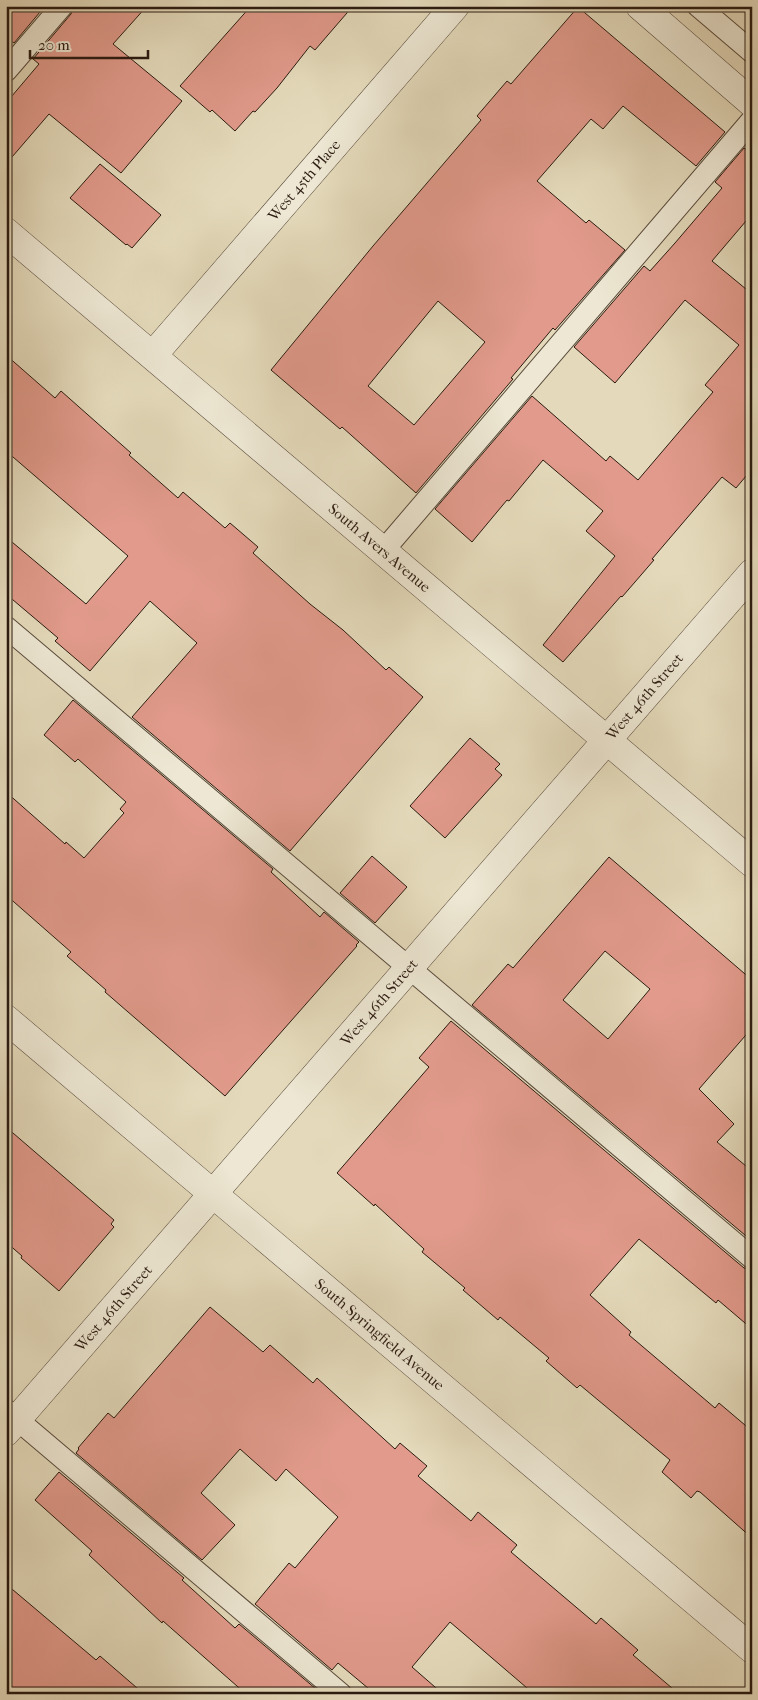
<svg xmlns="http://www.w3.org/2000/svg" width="758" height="1700" font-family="'IM FELL French Canon',serif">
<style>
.building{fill:#e19a8b;stroke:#2b1b11;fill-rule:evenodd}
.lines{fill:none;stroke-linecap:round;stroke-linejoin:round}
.service-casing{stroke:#594b3c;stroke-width:23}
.minor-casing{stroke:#594b3c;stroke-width:29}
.service{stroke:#ede7d3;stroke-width:21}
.minor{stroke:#ede7d3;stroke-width:28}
.labels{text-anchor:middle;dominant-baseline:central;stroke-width:5;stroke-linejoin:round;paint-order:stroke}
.street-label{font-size:15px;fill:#2b1b11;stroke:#ede7d3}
</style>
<rect width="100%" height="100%" fill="#e4dabb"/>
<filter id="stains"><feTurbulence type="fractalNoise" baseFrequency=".004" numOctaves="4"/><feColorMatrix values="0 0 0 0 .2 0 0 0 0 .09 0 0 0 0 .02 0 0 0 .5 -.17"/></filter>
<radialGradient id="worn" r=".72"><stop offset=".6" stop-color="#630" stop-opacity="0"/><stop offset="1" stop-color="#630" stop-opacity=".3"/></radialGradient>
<!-- building -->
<path class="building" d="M6 6H45L14 43 6 37Z
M74 6H147L113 44 182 101 121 173 49 114 6 164V103L39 64 33 59 71 14Z
M251 6H353L315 50 310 46 277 88 255 112 253 111 235 131 212 110 210 112 180 86Z
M578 7 725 132 696 166 623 106 603 129 591 119 537 181 586 223 589 220 625 250 555 330 553 328 511 378 513 379 416 493 342 427 340 429 271 370 373 246 481 120 477 116 507 81 511 84ZM438 301 485 342 414 425 368 386Z
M744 148 752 153V214L712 261 752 294V469L736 488 722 477 652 559 654 560 622 597 621 596 563 662 543 645 615 556 586 531 603 511 543 460 509 501 507 500 472 542 435 509 532 396 606 461 610 456 638 480 713 392 705 385 739 345 685 300 615 383 574 347 644 266 650 271 675 243 722 188 715 182Z
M100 164 161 215 132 248 127 244 126 245 70 198Z
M6 355 55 398 61 391 131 453 129 455 178 498 183 492 225 528 230 523 258 547 253 553 310 604 343 630 386 670 389 667 423 697 290 851 132 717 197 643 150 601 90 671 55 641 58 638 6 594V537L86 604 128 556 6 451Z
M73 700 273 869 271 872 320 917 324 912 359 942 356 945 357 946 225 1096 105 992 106 990 67 956 71 952 6 895V792L65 844 66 842 84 858 124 813 120 809 126 802 78 759 75 762 44 735Z
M470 738 500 764 495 769 502 775 445 838 410 806Z
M372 856 407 887 375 923 340 893Z
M609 857 752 980V1028L699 1089 734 1124 717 1142 752 1171V1241L472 1005 508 964 513 968ZM605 951 650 989 608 1039 563 1000Z
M451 1021 744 1268 752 1270V1329L718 1300 716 1303 639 1239 590 1295 631 1332 629 1335 715 1408 719 1403 752 1431V1538L700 1492 697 1491 691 1498 662 1472 670 1460 580 1385 577 1388 546 1361 549 1358 500 1317 498 1320 463 1290 465 1288 422 1252 424 1249 375 1204 374 1206 337 1173 429 1067 419 1058Z
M6 1127 114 1220 111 1224 114 1227 59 1291 21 1258 22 1256 6 1242Z
M210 1307 263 1352 270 1345 313 1383 317 1378 395 1449 400 1443 427 1466 418 1476 471 1521 478 1512 517 1545 511 1552 596 1624 601 1618 638 1650 633 1655 679 1694H534L450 1622 412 1667 443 1694H375L338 1663 332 1670 255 1604 289 1563 295 1568 338 1517 286 1469 276 1481 240 1449 201 1493 235 1525 202 1560 76 1453 79 1449 78 1448 108 1413 114 1418Z
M59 1472 184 1578 182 1580 235 1628 239 1624 316 1689 313 1694H246L163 1621 162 1623 89 1555 92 1551 35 1500Z
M6 1584 96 1660 100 1656 144 1694H6Z"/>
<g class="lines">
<!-- service casing -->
<g class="service-casing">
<path id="service" d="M698 6 752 52
M6 71 62 6
M383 551 752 120
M6 627 752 1258
M6 1410 341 1694"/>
</g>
<!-- minor casing -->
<g class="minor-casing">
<g id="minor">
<path d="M640 6 752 103"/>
<path id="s1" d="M6 232 752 863"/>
<path id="s2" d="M153 355 455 6"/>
<path id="s3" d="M6 1019 752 1649"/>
<path id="s4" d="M6 1432 752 573"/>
</g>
</g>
<!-- service -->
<use href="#service" class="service"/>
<!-- minor -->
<use href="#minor" class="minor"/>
</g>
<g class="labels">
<!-- street labels -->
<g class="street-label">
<text stroke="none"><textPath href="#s2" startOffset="231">West 45th Place</textPath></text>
<text stroke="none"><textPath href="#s1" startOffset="489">South Avers Avenue</textPath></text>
<text stroke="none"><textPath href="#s4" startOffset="974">West 46th Street</textPath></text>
<text stroke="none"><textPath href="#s4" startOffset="569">West 46th Street</textPath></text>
<text stroke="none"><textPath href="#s4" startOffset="164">West 46th Street</textPath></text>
<text stroke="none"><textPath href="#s3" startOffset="489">South Springfield Avenue</textPath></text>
</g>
</g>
<!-- margin -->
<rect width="758" height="1700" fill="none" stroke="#e4dabb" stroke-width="25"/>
<rect x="8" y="8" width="743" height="1685" fill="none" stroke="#2b1b11" stroke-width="2.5"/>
<rect x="12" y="12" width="733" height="1675" fill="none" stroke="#2b1b11"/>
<!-- scale -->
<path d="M30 50v8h118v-8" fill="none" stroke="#2b1b11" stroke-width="2.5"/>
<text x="38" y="50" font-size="15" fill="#2b1b11" stroke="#ede7d3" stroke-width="4" paint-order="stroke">20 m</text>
<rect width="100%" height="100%" filter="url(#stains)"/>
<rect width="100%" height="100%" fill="url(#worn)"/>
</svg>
